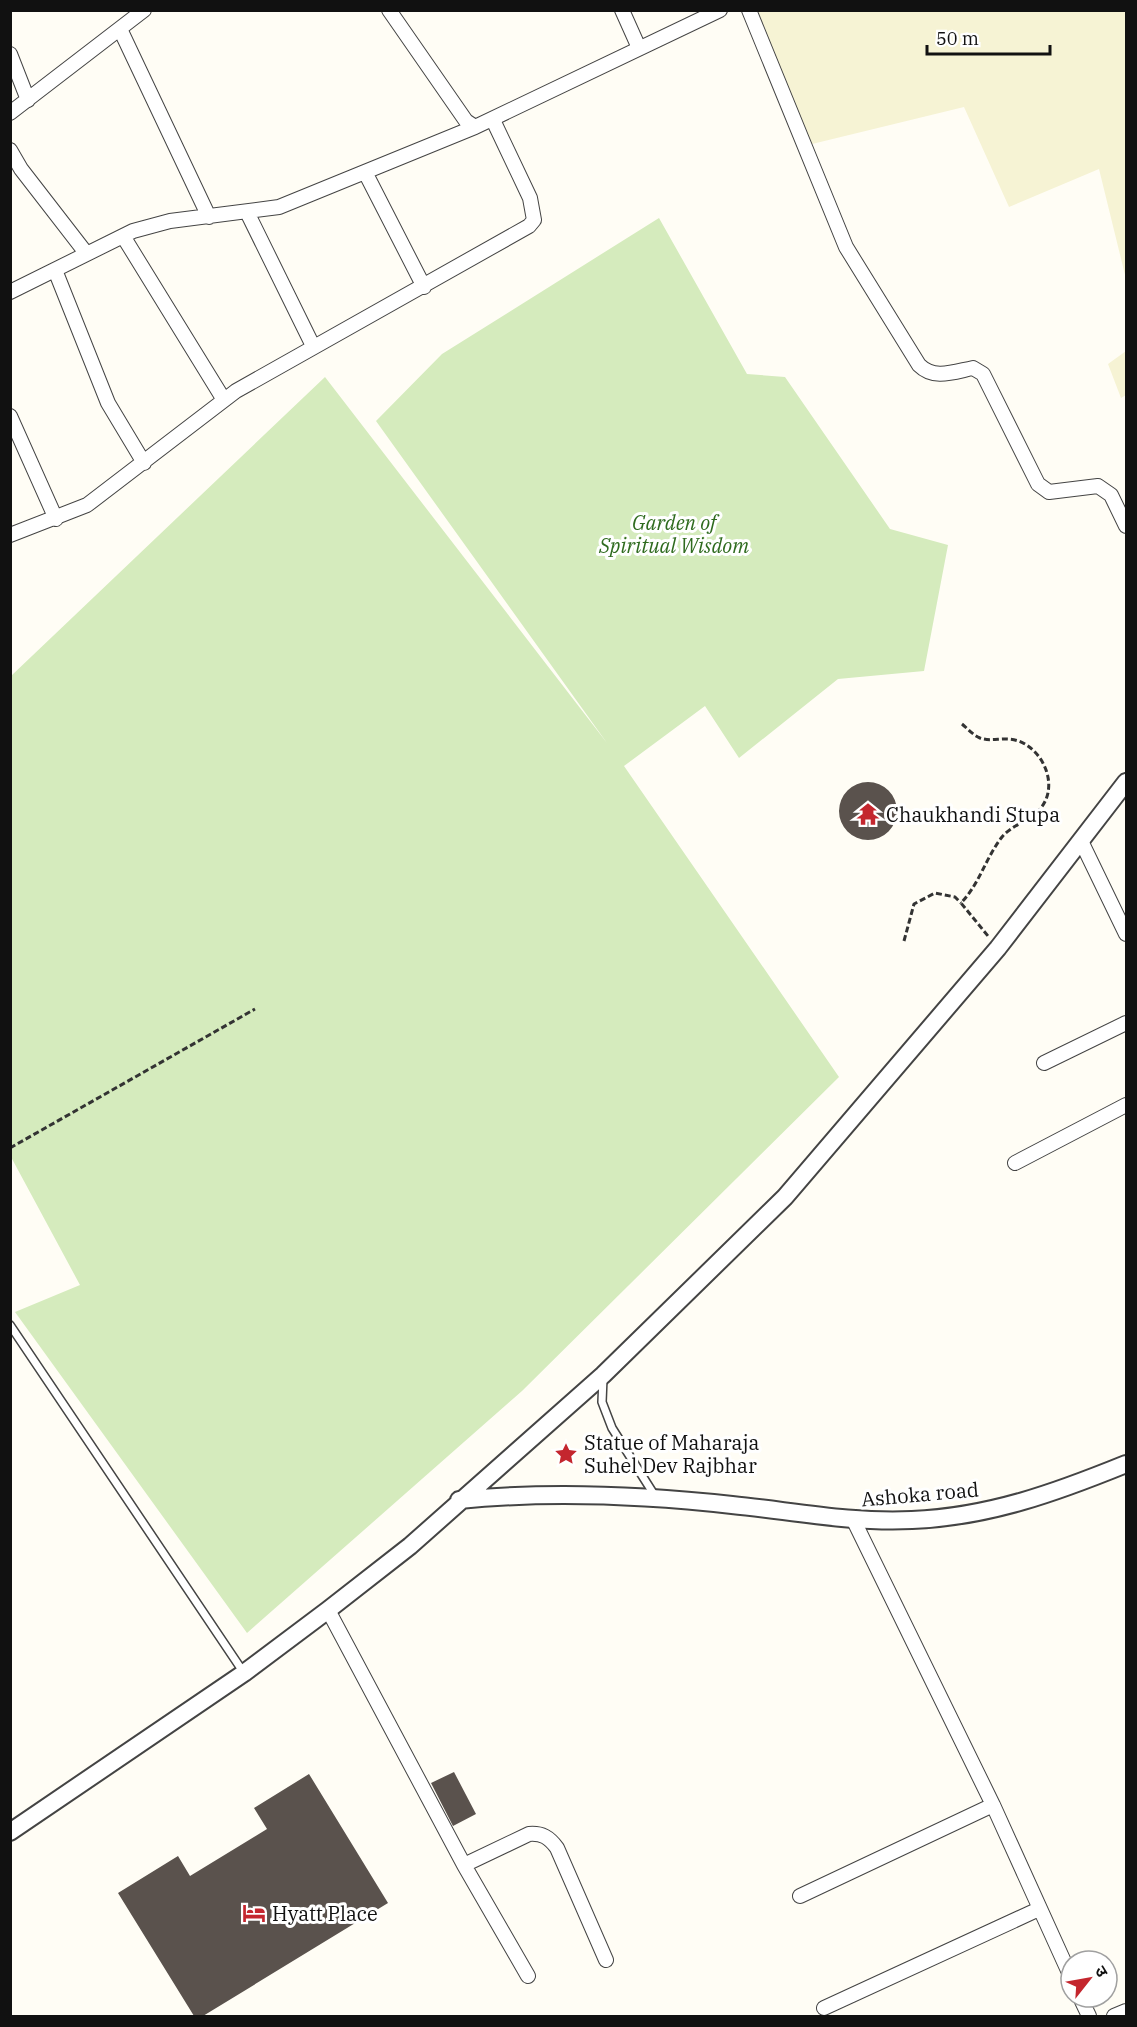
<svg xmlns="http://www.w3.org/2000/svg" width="1137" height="2027" font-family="'IBM Plex Serif','Noto Sans Devanagari',serif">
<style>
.farmland{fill:#f6f3d4}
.green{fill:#d5ebbd}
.building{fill:#5a524d}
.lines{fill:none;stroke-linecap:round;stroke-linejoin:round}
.service-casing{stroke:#444;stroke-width:10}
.minor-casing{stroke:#444;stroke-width:16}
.tertiary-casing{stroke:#444;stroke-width:20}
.path{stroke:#333;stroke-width:3;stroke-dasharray:6 3;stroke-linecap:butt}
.service{stroke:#fff;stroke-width:7}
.minor{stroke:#fff;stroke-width:14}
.tertiary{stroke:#fff;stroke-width:16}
.labels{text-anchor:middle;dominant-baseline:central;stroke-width:6;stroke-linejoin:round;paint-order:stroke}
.park-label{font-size:20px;font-style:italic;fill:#2f6b1f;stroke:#fff}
.poi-label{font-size:20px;fill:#111;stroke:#fff;text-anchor:start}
.street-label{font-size:20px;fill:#111;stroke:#fff}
</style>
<rect width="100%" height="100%" fill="#fffdf5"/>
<!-- farmland -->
<path class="farmland" d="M758 11H1126V279L1099 169 1009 207 964 107 808 145Z
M1126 351V395L1121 398 1108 364Z"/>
<!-- green -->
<path class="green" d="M659 218 747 374 785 377 890 529 948 545 924 671 838 679 739 758 705 706 624 766 839 1077 522 1391 247 1633 15 1312 80 1285 11 1157V676L325 377 607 743 376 421 442 354Z"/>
<!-- building -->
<path class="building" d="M839 811a29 29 0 1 1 58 0a29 29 0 1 1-58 0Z
M454 1772 476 1814 453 1826 431 1783Z
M309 1774 388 1903 203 2016H194L118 1893 178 1856 190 1876 267 1829 254 1808Z"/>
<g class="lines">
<!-- service casing -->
<g class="service-casing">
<path id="service" d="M10 1325 244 1673
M603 1378 602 1402 612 1428 655 1496"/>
</g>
<!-- minor casing -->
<g class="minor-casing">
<path id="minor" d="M389 10 466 121 475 127 720 10
M622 10 639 48
M749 10 846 247 919 365C934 380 953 372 973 368L983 374 1038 484 1049 492 1098 486 1111 495 1126 526
M120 29 209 217
M10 54 28 100
M10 113 144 10
M10 150 21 169 86 253
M365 172 424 287
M247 212 313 346
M123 236 224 400
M55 270 108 403 144 463
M10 292 133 231 170 221 279 207 475 127
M10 416 56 519
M10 535 87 505 236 391 529 226 534 220 530 198 493 120
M1081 841 1126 934
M1044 1063 1126 1023
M1015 1163 1126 1105
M854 1521 993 1805 1071 1977
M328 1610 464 1865 528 1976
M464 1865 529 1834C542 1833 549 1837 557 1848L606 1960
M800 1896 993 1805
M1080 1997 1089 2016
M824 2008 1039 1909
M1114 2016 1126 2011"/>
</g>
<!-- tertiary casing -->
<g class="tertiary-casing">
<path id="tertiary" d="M459 1500C549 1491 642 1495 732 1505 792 1511 851 1523 912 1520 989 1517 1057 1492 1126 1464
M10 1832 244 1673 328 1610 410 1546 603 1375 785 1197 998 948 1126 782"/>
</g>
<!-- path -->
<path class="path" d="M962 724C968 729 973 735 980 738 994 743 1008 734 1025 744 1047 757 1058 790 1039 810 1028 821 1011 826 1002 837 985 859 980 883 961 903L988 936
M904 941 914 904 935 893 955 897 961 903
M10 1148 255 1009"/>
<!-- service -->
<use href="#service" class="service"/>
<!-- minor -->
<use href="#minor" class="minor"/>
<!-- tertiary -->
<use href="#tertiary" class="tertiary"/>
</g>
<!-- icons -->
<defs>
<g id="temple-bare" transform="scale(1.8)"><path d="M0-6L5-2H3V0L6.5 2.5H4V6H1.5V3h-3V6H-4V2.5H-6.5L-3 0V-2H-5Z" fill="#c4262e" stroke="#fff" stroke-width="2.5" paint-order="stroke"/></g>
<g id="sight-bare" transform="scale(1.8)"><path d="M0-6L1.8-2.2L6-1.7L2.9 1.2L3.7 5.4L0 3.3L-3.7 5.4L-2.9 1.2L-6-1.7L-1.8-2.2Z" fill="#c4262e" stroke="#fff" stroke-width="2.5" paint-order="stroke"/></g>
<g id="hotel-bare" transform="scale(1.8)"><path d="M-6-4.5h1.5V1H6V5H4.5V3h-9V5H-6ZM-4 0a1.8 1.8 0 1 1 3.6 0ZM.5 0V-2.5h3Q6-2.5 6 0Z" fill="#c4262e" stroke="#fff" stroke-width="2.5" paint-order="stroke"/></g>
</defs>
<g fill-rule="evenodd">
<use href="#temple-bare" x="868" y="814"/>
<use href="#sight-bare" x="566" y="1454"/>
<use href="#hotel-bare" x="254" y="1913"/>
</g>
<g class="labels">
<!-- park labels -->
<g class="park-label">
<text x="674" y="522">Garden of<tspan x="674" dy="23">Spiritual Wisdom</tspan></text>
</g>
<!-- poi labels -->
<g class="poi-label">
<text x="886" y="814">Chaukhandi Stupa</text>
<text x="584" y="1442">Statue of Maharaja<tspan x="584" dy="23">Suhel Dev Rajbhar</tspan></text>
<text x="272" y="1913">Hyatt Place</text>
</g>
<!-- street labels -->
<g class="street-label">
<text transform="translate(920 1494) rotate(-5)">Ashoka road</text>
</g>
</g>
<!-- border -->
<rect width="1137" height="2027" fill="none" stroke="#111111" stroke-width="24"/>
<!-- north arrow -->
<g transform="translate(1089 1979) rotate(59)"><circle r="28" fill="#ffffff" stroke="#a0a0a0" stroke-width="1.5"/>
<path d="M0-4.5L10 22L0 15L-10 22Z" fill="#c4262e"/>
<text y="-9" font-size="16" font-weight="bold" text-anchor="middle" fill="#111111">उ</text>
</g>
<!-- scale -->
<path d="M927 45v9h123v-9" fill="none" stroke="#111111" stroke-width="3"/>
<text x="936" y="45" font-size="18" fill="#111111" stroke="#ffffff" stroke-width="4.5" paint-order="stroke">50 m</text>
</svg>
